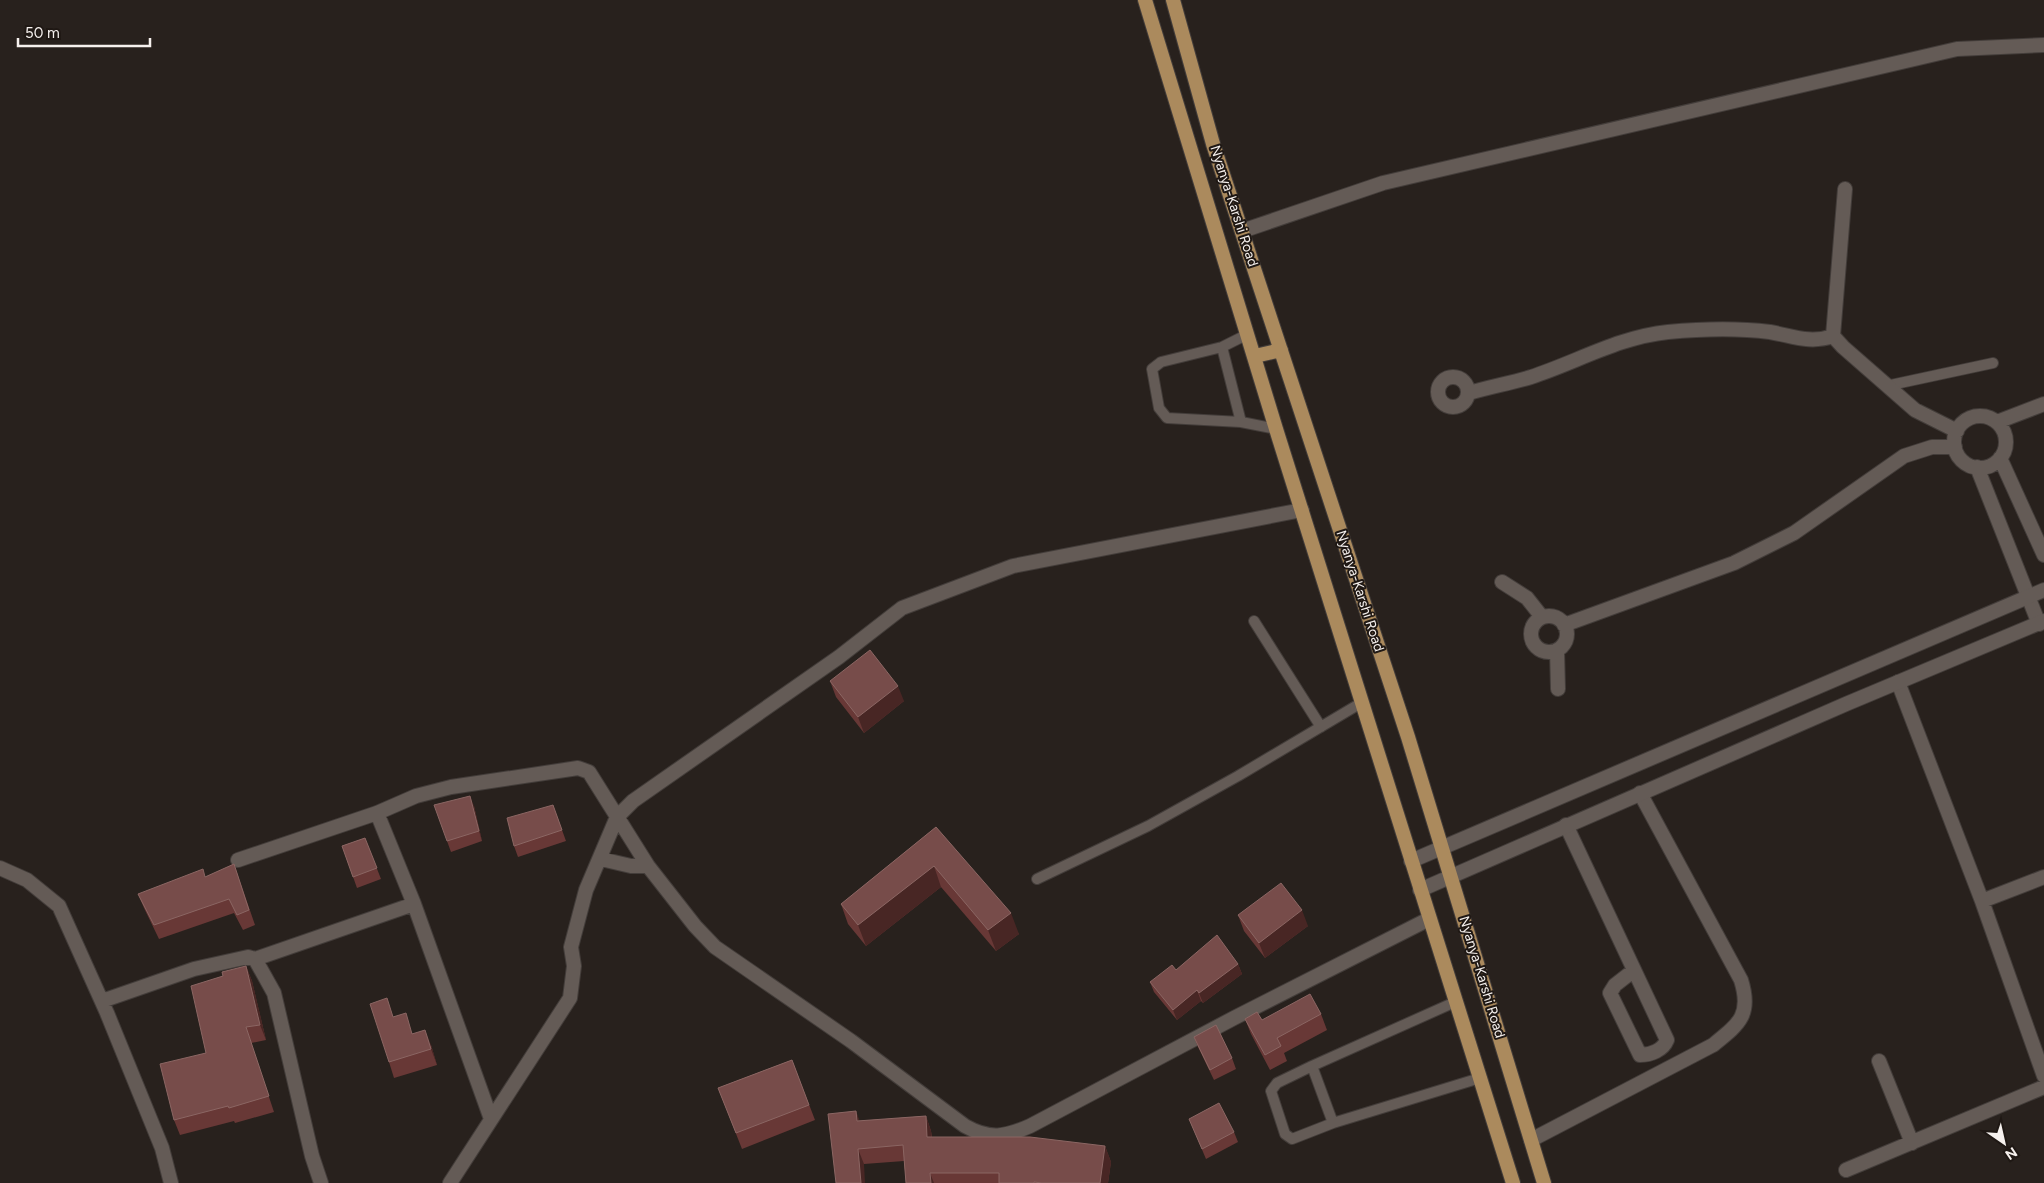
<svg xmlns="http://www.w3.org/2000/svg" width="2044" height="1183" font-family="Figtree,sans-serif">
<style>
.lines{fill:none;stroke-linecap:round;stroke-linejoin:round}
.service-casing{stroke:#433d3a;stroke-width:12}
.minor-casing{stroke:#433d3a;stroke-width:16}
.tertiary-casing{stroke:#433d3a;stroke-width:16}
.primary-casing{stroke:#433d3a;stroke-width:16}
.service{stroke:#645b56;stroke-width:10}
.minor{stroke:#645b56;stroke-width:14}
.tertiary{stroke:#645b56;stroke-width:14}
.primary{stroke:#ab8a5d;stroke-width:14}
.wall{fill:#683836}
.shaded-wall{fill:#482624}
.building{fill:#774c4a;stroke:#8b6663}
.labels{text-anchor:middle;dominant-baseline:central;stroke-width:4;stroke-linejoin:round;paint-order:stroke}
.street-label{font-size:14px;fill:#f6f1ee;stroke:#1f1814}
</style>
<rect width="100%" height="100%" fill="#28211d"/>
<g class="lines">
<!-- service casing -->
<g class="service-casing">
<path id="service" d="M1248 334 1222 347 1161 362 1152 369 1159 408 1167 418 1241 422 1276 429
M1222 347 1241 422
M1886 386 1993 363
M1254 621 1321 727
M1037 879 1148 826 1238 776 1361 703
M1455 1002 1312 1066 1333 1123 1480 1078
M1312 1066 1277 1083 1271 1091 1285 1134 1292 1139 1333 1123"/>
</g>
<!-- minor casing -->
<g class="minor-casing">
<path id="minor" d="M1845 189 1833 336 1843 347 1915 410 1957 431
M1242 231 1383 183 1957 49 2044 45
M1438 392a15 15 0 1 1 30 0a15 15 0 1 1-30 0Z
M1469 393C1489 387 1511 383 1531 377 1577 362 1619 337 1668 332 1700 329 1738 328 1770 332 1793 336 1810 344 1833 336
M1954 442a26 26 0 1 1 52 0a26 26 0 1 1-52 0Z
M1997 422 2044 404
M2000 458 2044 555
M1977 467 2039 624
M1502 582 1527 598 1542 617
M1531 634a18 18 0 1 1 36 0a18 18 0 1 1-36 0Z
M1564 625 1734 563 1794 533 1904 456 1932 447H1955
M1557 650 1558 689
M1898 682 1982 901 2044 1076
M377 813 414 904 491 1119
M1566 825 1667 1040C1663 1050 1651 1055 1640 1055L1610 993 1615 985 1633 971
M601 859 631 866H648
M238 860 377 813 416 796 451 787 578 768 589 772 648 866 695 926 715 947 851 1041 965 1126C990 1140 1005 1137 1030 1126L1234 1018 1429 919
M0 868 27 880 59 906 107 1013 162 1148 171 1183
M1982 901 2044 877
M255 959 414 904
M102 1001 194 969 248 957 255 959 274 993 312 1156 321 1183
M1879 1061 1912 1143
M1531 1140 1713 1045C1739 1024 1752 1015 1741 980L1640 793
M1846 1170 2044 1087
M450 1183 570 998 574 966 571 947 586 890 617 817 633 801 839 657 902 608 1013 566 1302 510"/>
</g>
<!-- tertiary casing -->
<g class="tertiary-casing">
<path id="tertiary" d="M1411 861 2044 590
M1420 890 1846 704 2044 621"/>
</g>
<!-- primary casing -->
<g class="primary-casing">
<path id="primary" d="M1145 0 1276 429 1513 1183
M1173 0 1213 144 1408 737 1544 1183
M1255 356 1281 350"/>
</g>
<!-- service -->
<use href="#service" class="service"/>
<!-- minor -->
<use href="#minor" class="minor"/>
<!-- tertiary -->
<use href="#tertiary" class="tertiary"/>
<!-- primary -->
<use href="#primary" class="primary"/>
</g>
<!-- wall -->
<path class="wall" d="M830 681 904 701 864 733 836 697Z
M553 805 566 841 518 857 514 846Z
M474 806 482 841 451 852 447 841Z
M936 827 1019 934 996 951 941 887 866 946 848 924 841 904Z
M365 838 381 879 357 888 342 846Z
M234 864 255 925 243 930 234 913 159 939 144 908 138 894 206 877Z
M1238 915 1308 926 1265 958 1244 931Z
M1238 964 1242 974 1203 1003 1201 1001 1177 1020 1154 992 1150 982 1176 970Z
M246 966 252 981 266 1040 251 1043 274 1112 235 1123 234 1121 180 1135 174 1120 206 1053 223 976Z
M1321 1014 1327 1030 1284 1053 1287 1061 1270 1070 1251 1034 1245 1019 1262 1020Z
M394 1017 413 1034 431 1045 437 1065 394 1078 389 1062Z
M1194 1037 1232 1058 1236 1069 1214 1080 1198 1047Z
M792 1060 815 1120 742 1149 718 1088Z
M856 1111 859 1121 926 1116 931 1131 932 1137 1105 1146 1111 1162 1108 1183H906L904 1161 864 1164 836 1183Z
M1189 1119 1234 1132 1238 1142 1206 1159Z"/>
<!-- shaded-wall -->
<path class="shaded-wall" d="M898 686 904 701 864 733 858 717Z
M470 796 474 806 482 841 479 831Z
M934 866 941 887 866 946 858 925Z
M1302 910 1308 926 1265 958 1259 943Z
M1011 913 1019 934 996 951 988 930Z
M1238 964 1242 974 1203 1003 1199 993Z
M246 966 252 981 266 1040 260 1025Z
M1197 990 1201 1001 1177 1020 1173 1010Z
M425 1030 431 1045 437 1065 431 1049Z
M856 1111 862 1127 857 1121Z
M926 1116 931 1131 933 1152 927 1137Z
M1105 1146 1111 1162 1108 1183H1100Z
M858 1149 864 1164 865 1183H861Z
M930 1173 934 1183H931Z"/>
<!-- building -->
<path class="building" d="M870 650 898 686 858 717 830 681Z
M470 796 479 831 447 841 434 805Z
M553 805 562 830 514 846 507 818Z
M936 827 1011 913 988 930 934 866 858 925 841 904Z
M365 838 377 868 353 877 342 846Z
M234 864 249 910 237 915 229 899 154 925 138 894 203 869 205 877Z
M1281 883 1302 910 1259 943 1238 915Z
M1217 935 1238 964 1199 993 1197 990 1173 1010 1150 982 1172 965 1176 970Z
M246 966 260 1025 246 1027 269 1096 229 1108 228 1106 174 1120 160 1064 206 1053 191 986 223 976 222 972Z
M1310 994 1321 1014 1277 1038 1281 1046 1265 1055 1245 1019 1257 1012 1262 1020Z
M387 998 393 1017 406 1013 412 1034 425 1030 431 1049 389 1062 370 1004Z
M1216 1025 1232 1058 1210 1070 1194 1037Z
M792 1060 809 1105 736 1133 718 1088Z
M1219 1103 1234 1132 1202 1149 1189 1119Z
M856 1111 857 1121 926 1116 927 1137H1030L1105 1146 1100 1183H1042L1034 1182V1183H999V1173H930L931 1183H906L903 1145 858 1149 861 1183H836L828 1114Z"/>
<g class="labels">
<!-- street labels -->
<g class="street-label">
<text transform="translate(1234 206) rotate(72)">Nyanya-Karshi Road</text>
<text transform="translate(1360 591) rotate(72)">Nyanya-Karshi Road</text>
<text transform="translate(1482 977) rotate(73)">Nyanya-Karshi Road</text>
</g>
</g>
<!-- north arrow -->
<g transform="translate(2004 1143) rotate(146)" stroke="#1f1814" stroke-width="4" paint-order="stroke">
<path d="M0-4L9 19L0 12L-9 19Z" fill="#f6f1ee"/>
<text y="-8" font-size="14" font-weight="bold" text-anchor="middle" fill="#f6f1ee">N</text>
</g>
<!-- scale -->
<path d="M18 38v8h132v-8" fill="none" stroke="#f6f1ee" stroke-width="2.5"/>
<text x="25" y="38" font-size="15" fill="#f6f1ee" stroke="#1f1814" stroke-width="4" paint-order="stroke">50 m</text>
</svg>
